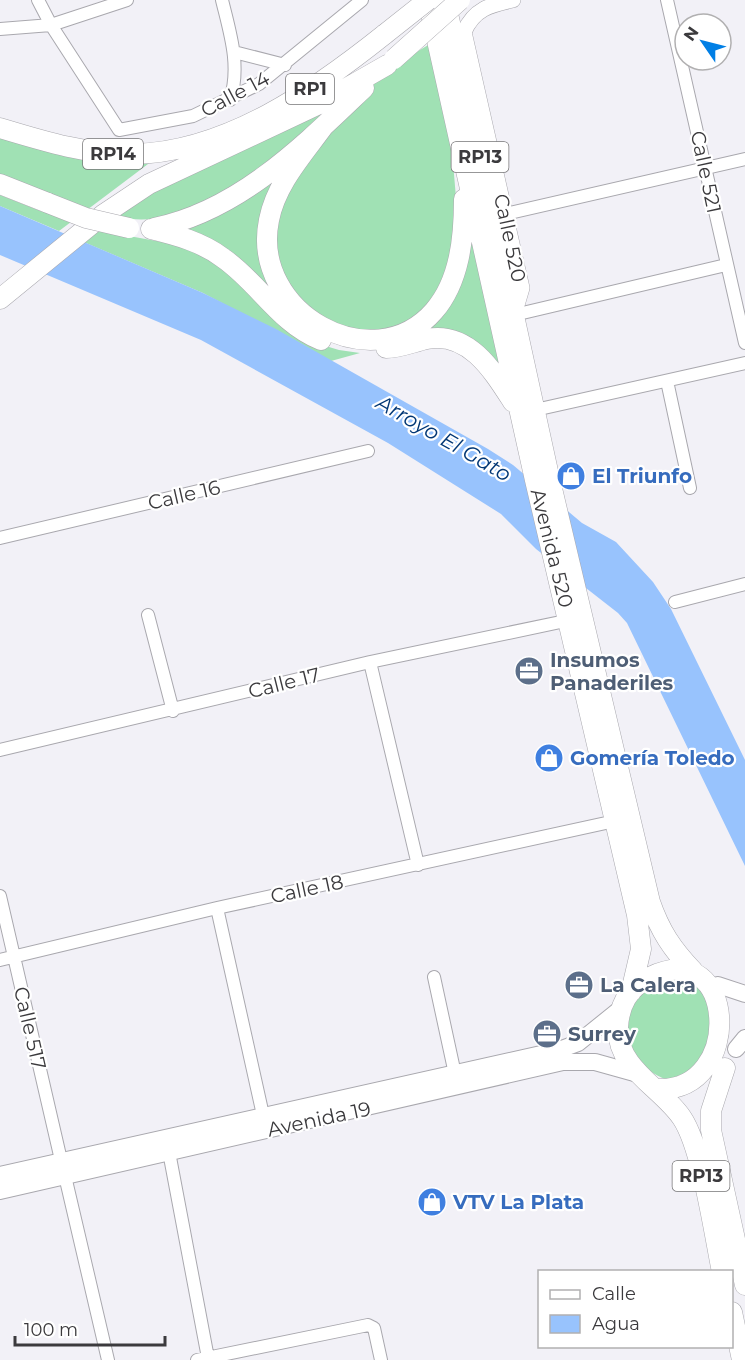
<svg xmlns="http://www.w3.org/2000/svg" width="745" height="1360" font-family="Montserrat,sans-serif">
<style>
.grass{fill:#a0e1b4}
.water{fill:#98c3fd}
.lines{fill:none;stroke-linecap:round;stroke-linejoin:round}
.minor-casing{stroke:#a9a8ae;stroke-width:14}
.tertiary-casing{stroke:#a9a8ae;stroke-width:16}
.secondary-casing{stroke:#a9a8ae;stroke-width:18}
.primary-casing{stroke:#a9a8ae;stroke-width:21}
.minor{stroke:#fff;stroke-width:12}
.tertiary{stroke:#fff;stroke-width:15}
.secondary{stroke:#fff;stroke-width:16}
.primary{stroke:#fff;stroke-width:20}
.primary-bridge-casing{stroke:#a9a8ae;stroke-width:21;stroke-linecap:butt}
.primary-bridge{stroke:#fff;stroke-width:20}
.labels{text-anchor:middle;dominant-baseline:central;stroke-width:4.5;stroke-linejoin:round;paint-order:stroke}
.shield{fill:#fff;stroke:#767577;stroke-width:1.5}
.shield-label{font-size:18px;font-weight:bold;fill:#3b3a3d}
.street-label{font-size:20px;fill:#3b3a3d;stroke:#fff}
.shop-label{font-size:20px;font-weight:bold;fill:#366cbe;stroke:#fff;text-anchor:start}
.service-label{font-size:20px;font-weight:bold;fill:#4e5e75;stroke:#fff;text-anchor:start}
.water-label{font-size:21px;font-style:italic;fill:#023775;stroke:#fff}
</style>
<rect width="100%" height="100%" fill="#f2f1f7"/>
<!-- grass -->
<path class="grass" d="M430 44 452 151 458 221 446 281 424 314 385 331H343L292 295 275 265 271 229 282 183 321 135 391 67Z
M343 96C288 147 212 226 131 219L129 236 173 244 208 257 319 344 339 350 360 353 331 361 203 293 79 240 112 213Z
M0 135 152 161 59 231 0 206V195L43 212 51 195 0 175Z
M293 158C280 178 265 198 262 223 251 301 340 369 411 333 423 327 435 319 443 308 460 283 464 250 469 221L510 388C493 361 469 329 433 331 419 332 406 339 393 342 373 348 350 345 330 338 290 325 272 294 242 267 224 251 202 238 180 230 225 218 261 190 293 158Z
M678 978 712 992 717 1061 667 1080C609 1057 613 990 678 978Z"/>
<!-- water -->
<path class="water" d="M0 206 203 293 276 329 488 449 513 465 582 523 616 542 653 582 671 609 745 760V866L627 623 618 613 536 549 501 514 388 443 201 340 0 255Z"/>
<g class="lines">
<!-- minor casing -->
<g class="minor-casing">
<path id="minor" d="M38 0 51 25 119 130 193 116 259 84 362 0
M222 0C230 33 241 66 230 100
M667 0 745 343
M0 29 51 25 127 0
M234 52 285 65
M505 214 745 159
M514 315 726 265
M667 381 690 488
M535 410 745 363
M0 538 368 451
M675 602 745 584
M148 615 173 711
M370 662 418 865
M0 750 370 662 570 620
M0 896 61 1160
M217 908 265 1124
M0 960 217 908 615 821
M434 977 455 1074
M169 1152 208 1358
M65 1176 108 1360
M197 1360 368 1325 374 1328 381 1360"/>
</g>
<!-- tertiary casing -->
<g class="tertiary-casing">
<path id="tertiary" d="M513 0C490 5 474 9 464 32L522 288 514 315"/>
</g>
<!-- secondary casing -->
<g class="secondary-casing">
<path id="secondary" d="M718 985 745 994
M736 1049 745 1038
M0 1175 559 1050 578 1043 619 1010
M0 1191 563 1062H595L638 1074"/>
</g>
<!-- primary casing -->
<g class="primary-casing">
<path id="primary" d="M428 0 535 480 637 915 641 949 631 992
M445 0 549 476 650 902C660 931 672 949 693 971
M323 127C302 156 276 184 269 220 250 313 373 381 434 311 460 281 464 237 464 199
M0 128C43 141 88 155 134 154 227 152 315 90 385 34
M0 184 48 203
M154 228C239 211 304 145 364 88
M151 229C176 235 202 242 223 258 259 283 279 323 321 340
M0 299 104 214 149 184 317 105 387 65
M386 348C400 348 413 342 427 339 469 331 493 371 513 402
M725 1068 711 1111V1130L745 1285
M658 1089C745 1092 737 934 650 977 628 988 619 1005 618 1028 617 1069 662 1088 682 1118 702 1148 714 1233 722 1272
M732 1312 742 1360"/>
</g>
<!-- minor -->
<use href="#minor" class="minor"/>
<!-- tertiary -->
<use href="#tertiary" class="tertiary"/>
<!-- secondary -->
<use href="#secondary" class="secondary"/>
<!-- primary -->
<use href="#primary" class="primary"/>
<!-- primary-bridge casing -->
<g class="primary-bridge-casing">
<path id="primary-bridge" d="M385 34 428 0
M394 59 460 0
M48 203 86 218 129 228"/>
</g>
<!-- primary-bridge -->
<use href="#primary-bridge" class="primary-bridge"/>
</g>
<!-- icons -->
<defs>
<g id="shop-disc" transform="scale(1.5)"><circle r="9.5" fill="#3f7fe0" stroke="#fff"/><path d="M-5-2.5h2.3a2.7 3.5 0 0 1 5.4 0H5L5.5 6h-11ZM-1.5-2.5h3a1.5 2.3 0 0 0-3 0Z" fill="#fff"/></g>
<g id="office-disc" transform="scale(1.5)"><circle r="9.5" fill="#5c6f8a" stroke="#fff"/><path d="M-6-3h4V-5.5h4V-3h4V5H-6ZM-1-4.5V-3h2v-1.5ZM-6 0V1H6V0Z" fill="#fff"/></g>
</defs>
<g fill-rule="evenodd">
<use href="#shop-disc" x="571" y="476"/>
<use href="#office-disc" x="529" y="671"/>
<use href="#shop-disc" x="549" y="758"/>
<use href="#office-disc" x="579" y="985"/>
<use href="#office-disc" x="547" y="1034"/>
<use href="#shop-disc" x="432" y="1202"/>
</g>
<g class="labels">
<!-- shield labels -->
<g class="shield">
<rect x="286" y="74" width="48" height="30" rx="4.5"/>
<rect x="83" y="139" width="60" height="30" rx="4.5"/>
<rect x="451.5" y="142" width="57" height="30" rx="4.5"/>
<rect x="672.5" y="1161" width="57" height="30" rx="4.5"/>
</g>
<g class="shield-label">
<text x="310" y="89">RP1</text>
<text x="113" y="154">RP14</text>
<text x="480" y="157">RP13</text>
<text x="701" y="1176">RP13</text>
</g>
<!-- street labels -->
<g class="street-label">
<text transform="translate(235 94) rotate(-28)">Calle 14</text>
<text transform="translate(706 172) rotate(78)">Calle 521</text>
<text transform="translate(510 238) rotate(78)">Calle 520</text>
<text transform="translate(184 495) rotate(-13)">Calle 16</text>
<text transform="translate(552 548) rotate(76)">Avenida 520</text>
<text transform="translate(284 683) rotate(-14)">Calle 17</text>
<text transform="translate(307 889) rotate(-12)">Calle 18</text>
<text transform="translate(30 1028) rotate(77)">Calle 517</text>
<text transform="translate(319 1119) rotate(-12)">Avenida 19</text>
</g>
<!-- shop labels -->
<g class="shop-label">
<text x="592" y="476">El Triunfo</text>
<text x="570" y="758">Gomería Toledo</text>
<text x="453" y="1202">VTV La Plata</text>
</g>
<!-- service labels -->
<g class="service-label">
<text x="550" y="660">Insumos<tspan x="550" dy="23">Panaderiles</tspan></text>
<text x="600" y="985">La Calera</text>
<text x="568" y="1034">Surrey</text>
</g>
<!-- water labels -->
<g class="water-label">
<text transform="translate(444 438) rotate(30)">Arroyo El Gato</text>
</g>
</g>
<!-- legend -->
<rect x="538" y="1270" width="195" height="78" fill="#ffffff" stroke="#b1b0b1" stroke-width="1.5"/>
<rect x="550" y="1290" width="30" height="9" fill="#ffffff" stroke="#b1b0b1" stroke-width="1.5"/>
<text x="592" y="1300" font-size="18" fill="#3b3a3d">Calle</text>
<rect x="550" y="1315" width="30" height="18" fill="#98c3fd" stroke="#b1b0b1" stroke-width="1.5"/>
<text x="592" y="1330" font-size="18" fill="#3b3a3d">Agua</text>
<!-- north arrow -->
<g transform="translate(703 42) rotate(305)"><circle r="28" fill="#ffffff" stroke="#b1b0b1" stroke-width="1.5"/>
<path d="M0-4.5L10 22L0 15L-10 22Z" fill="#017fe5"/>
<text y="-9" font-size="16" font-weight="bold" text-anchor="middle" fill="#3b3a3d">N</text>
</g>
<!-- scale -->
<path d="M15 1336v9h150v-9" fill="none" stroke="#3b3a3d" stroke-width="3"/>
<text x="24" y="1336" font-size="18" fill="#3b3a3d" stroke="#ffffff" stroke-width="4.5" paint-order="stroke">100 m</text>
</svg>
